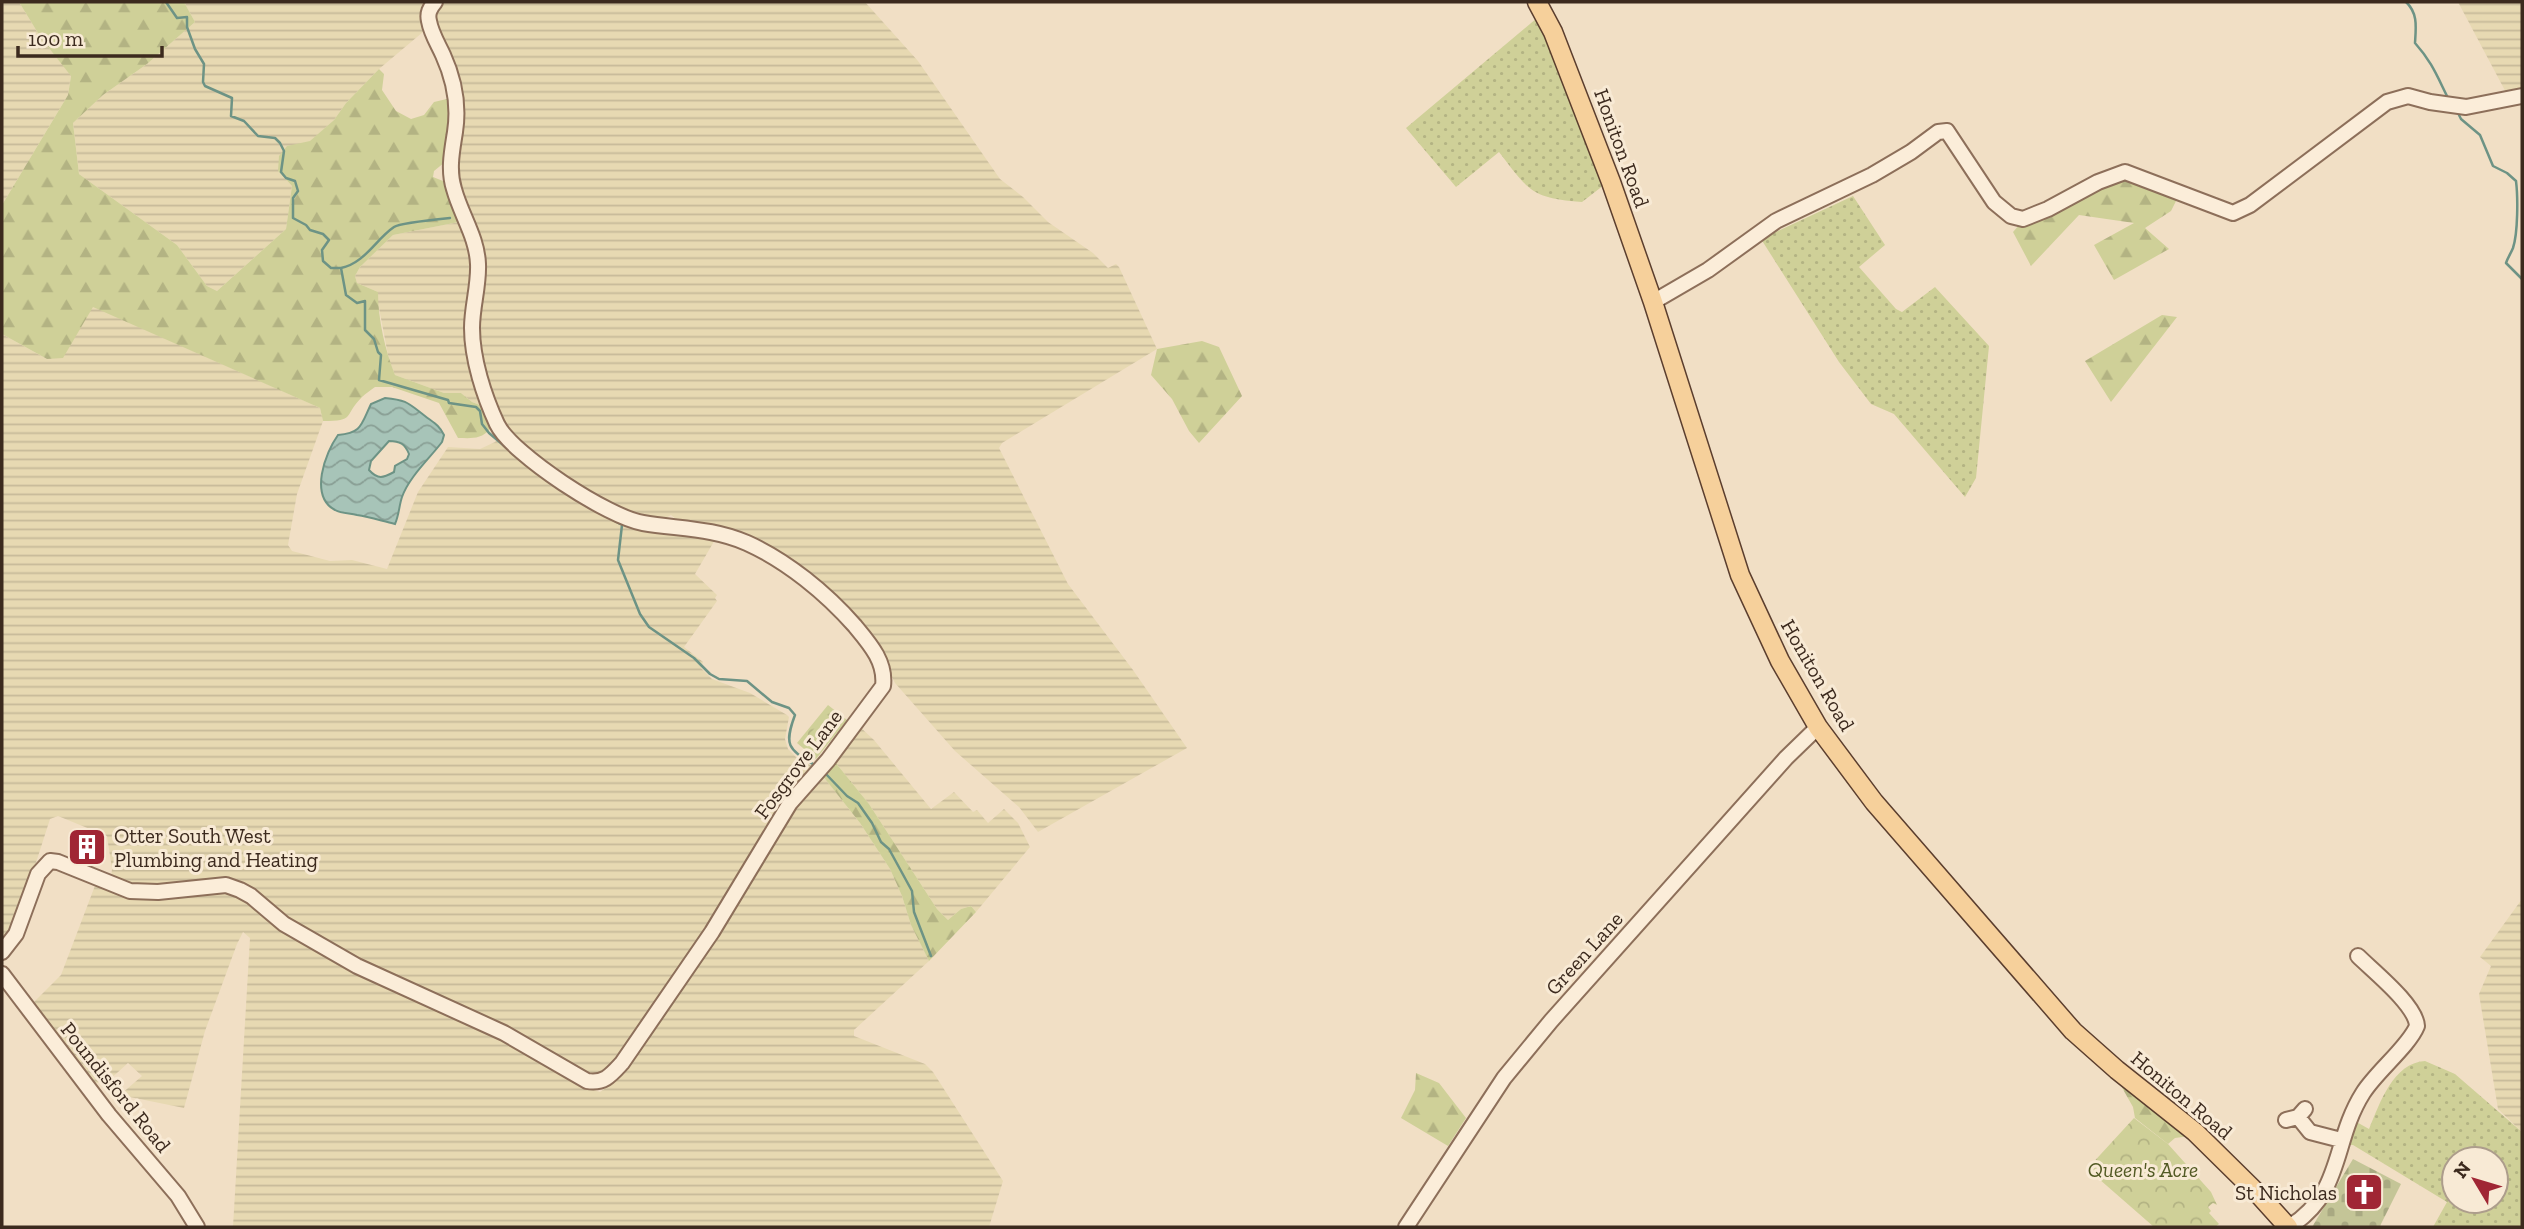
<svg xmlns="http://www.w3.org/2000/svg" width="2524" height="1229" font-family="'Zilla Slab',serif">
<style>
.farmland{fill:url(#farmland-rules)}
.grass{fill:url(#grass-dots);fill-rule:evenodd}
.forest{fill:url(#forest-firs)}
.cemetery{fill:url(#cemetery-stones)}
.park{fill:url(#park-crowns)}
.pitch{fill:#cfd098}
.water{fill:url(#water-waves);stroke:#6d9385;stroke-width:2;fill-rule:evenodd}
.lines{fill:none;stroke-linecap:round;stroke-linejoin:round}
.stream{stroke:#6d9385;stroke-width:2.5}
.minor-casing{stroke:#8d6f5a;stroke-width:18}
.major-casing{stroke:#5b3e2e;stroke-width:21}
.minor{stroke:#fbedd9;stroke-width:14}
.major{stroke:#f6d09b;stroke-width:18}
.labels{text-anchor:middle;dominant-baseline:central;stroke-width:6;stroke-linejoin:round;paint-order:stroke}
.street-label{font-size:21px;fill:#3c2a1e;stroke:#f8ead5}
.poi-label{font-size:21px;fill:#3c2a1e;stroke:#f8ead5;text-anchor:start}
.park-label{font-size:21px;font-style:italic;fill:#525a24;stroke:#f8ead5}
</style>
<defs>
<pattern id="farmland-rules" width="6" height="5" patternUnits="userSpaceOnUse" patternTransform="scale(1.75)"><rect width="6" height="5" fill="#e7d9b2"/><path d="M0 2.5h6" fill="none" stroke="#c7ba99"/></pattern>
<pattern id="grass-dots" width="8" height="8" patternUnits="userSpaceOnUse" patternTransform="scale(1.75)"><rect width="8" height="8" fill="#cfd098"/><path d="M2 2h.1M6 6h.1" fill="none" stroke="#b3b383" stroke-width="1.8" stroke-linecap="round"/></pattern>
<pattern id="forest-firs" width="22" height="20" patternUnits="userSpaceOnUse" patternTransform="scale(1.75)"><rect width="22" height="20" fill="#cfd098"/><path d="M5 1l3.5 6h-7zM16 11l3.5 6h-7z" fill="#b3b383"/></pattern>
<pattern id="cemetery-stones" width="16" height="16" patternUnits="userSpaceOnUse" patternTransform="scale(1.75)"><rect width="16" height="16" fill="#c4c597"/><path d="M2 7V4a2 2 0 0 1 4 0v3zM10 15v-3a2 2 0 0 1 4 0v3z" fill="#a9a982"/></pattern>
<pattern id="park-crowns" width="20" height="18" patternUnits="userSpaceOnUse" patternTransform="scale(1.75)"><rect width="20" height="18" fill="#cfd098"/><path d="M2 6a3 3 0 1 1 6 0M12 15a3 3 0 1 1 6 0" fill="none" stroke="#b3b383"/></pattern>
<pattern id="water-waves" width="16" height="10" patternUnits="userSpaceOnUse" patternTransform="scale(1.75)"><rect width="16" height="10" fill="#a7c4b8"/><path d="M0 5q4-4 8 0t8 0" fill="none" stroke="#899f95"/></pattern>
</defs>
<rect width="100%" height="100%" fill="#f1dfc5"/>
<!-- farmland -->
<path class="farmland" d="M2 2H19L41 38 71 75 68 95 2 205Z
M184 2H429L420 9 423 16V32L379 69 346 103 334 120 278 171 292 186 286 229 217 291 207 286 177 245 79 174 73 123 103 95 147 64 195 22Z
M440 2H865L918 61 1000 179 1023 197 1048 222 1093 253 1108 268 1116 264 1119 267 1157 349 1002 443 999 448 1068 584 1133 670 1187 748 1038 832 1019 807 955 751 895 683 876 646 776 551 753 537 732 530 677 520 671 515 662 520 620 511 552 469 513 437 492 403 476 347 481 297 455 173 461 143 463 106 459 85 437 28 434 11Z
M2458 2H2522V96L2510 100Z
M459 222 471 252 472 285 465 324 468 355 485 407 472 402 461 393H444L395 375 389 360 378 303V292L357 283 355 276 360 267 393 235Z
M93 306 320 408 323 421 297 494 288 545 292 551 330 561 352 560 387 569 418 492 448 447 480 449 495 442 499 438 594 508 716 538 695 574 717 595 715 598 717 601 684 647 703 662 701 668 712 679 750 693 787 715 789 717 785 739 788 749 800 761 816 767 615 1063 596 1078 375 969 308 933 250 889 144 888 111 878 112 869 107 836 58 816 50 819 14 931 4 942 2 938V334L47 359Z
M860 727 874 740 931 809 954 792 973 812 977 810 988 823 1004 809 1018 823 1030 847 976 912 971 906 961 909 948 920 937 909 869 804 835 762Z
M822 775 860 823 890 869 902 896 911 925 929 961 854 1030V1036L925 1064 933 1072 1003 1181 989 1227H233L250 938 243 932 237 944 205 1031 184 1108 120 1095 142 1076 128 1063 107 1082 103 1079 93 1086 33 1003 61 975 96 883 221 890 245 898 590 1089 600 1092 610 1085 651 1029 803 795Z
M2522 899V1132L2498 1109 2479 994 2491 966 2480 957Z"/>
<!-- grass -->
<path class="grass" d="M1537 18 1604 185 1582 202C1531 198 1529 191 1499 152L1456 187 1406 128Z
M1853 196 1885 245 1859 267 1896 309 1902 312 1935 287 1989 346 1976 478 1965 497 1894 414 1871 404 1839 362 1761 239Z
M2425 1061 2455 1074 2522 1132V1227H2433L2447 1202 2353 1145H2349L2343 1152 2353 1120 2369 1129C2380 1103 2393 1063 2425 1061ZM2454 1159H2496V1201H2454Z"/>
<!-- forest -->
<path class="forest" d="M19 2H184L195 22 147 64 103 95 73 123 79 174 177 245 207 286 217 291 286 229 292 186 278 171 279 156 287 146 310 141 334 120 346 103 379 69 384 74 382 90 396 111 411 119 424 115 434 102 451 98 445 162 434 171 433 177 448 183 459 222 393 235 360 267 355 276 357 283 378 292C378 319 385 350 395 375L444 393H461L472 402 485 407 490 429C481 440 470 438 458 438L439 403 392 387H375C371 390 366 393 362 397 343 416 356 421 323 421L320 408 93 307 63 358 47 359 2 334V205L68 95 71 76 41 38Z
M2123 176 2177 199 2171 211 2145 228 2169 249 2114 280 2094 245 2134 223 2079 215 2031 266 2013 232 2020 224Z
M2162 315 2177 317 2111 402 2085 361Z
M1202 341 1219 347 1242 396 1199 443 1189 431 1172 399 1151 375 1157 349Z
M835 762 869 804 937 909 948 920 961 909 971 906 976 912 929 961 911 925 902 896 890 869 860 823 822 775Z
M1416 1073 1439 1083 1466 1118 1448 1146 1401 1118 1415 1090Z
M2116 1077 2190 1136 2175 1138 2168 1144 2135 1118 2133 1107Z"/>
<!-- cemetery -->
<path class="cemetery" d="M2353 1159 2401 1184 2381 1224 2380 1227H2312Z"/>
<!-- park -->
<path class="park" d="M828 705 847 720 816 759 797 743Z
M2134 1118 2168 1144 2211 1192 2217 1205 2213 1203 2208 1207 2211 1211 2209 1213 2219 1224 2215 1227H2154L2091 1172 2089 1167Z"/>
<!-- pitch -->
<path class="pitch" d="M826 714 839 724 817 750 805 740Z"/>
<!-- water -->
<path class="water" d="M385 398C407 400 408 403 425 416 434 423 439 425 444 435L442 442C430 458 409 477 402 497 399 506 399 515 395 524 382 521 370 517 357 515 350 513 342 514 335 510 309 496 325 453 338 435 362 433 361 425 371 404ZM389 441C400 441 405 444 409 454L407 459 395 466 394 472C383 478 378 480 369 470L371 461Z"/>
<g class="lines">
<!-- stream -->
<path class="stream" d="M166 2 177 18 187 17V27L195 49 204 64 203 82 205 86 232 98 231 116 244 121 258 136 275 138 280 143 284 151 281 172 286 178 295 181 298 191 293 198V218L306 225 310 230 323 234 329 240 322 250 323 261 331 268H341L346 295 357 303 365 301V330L374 339 378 352 381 355 379 380 448 400 449 403 476 407 480 411 482 424 489 433 515 455
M2406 2C2418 13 2416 27 2415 43 2432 62 2437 76 2448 98
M2458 113 2461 119 2480 135 2493 166 2507 173 2516 181C2518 197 2518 233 2513 248 2511 253 2508 257 2506 263L2522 279
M341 268C365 263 376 239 394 227 400 223 440 219 450 218
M583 503 622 525 618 560 640 614 649 627 694 658 710 674 719 679 747 681 772 702 789 708 795 715C783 747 789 749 816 766
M825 773 847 796 858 803 872 823 881 842 889 849 912 891 914 912 931 956"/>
<!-- minor casing -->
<g class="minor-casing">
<path id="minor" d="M1653 302 1708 270 1776 221 1872 175 1911 152 1938 132 1947 131 1994 202 2011 216 2023 219 2048 209 2098 182 2125 172 2233 213 2250 205 2387 102 2408 96 2430 102 2466 107 2522 96
M2 952 16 934 38 874 50 861 58 862 130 891 158 892 226 885 240 890 251 896 284 924 357 966 504 1033 587 1081C604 1084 611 1075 622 1063L712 932 790 803 828 760 883 686C886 662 870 644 855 626 826 593 787 561 747 543 713 528 679 529 643 523 610 518 512 455 497 424 484 396 472 359 472 328 472 306 479 286 478 264 477 237 461 215 454 189 448 170 452 151 455 132 459 106 454 79 443 55 438 44 431 33 429 21 427 13 430 8 435 2
M2 974 109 1115 178 1196 197 1227
M2298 1117 2310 1132 2341 1140
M2286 1120 2298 1117 2305 1109
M1406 1227 1504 1078 1551 1021 1786 758 1818 727
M2289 1227C2344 1193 2332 1142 2363 1093 2376 1072 2409 1046 2417 1026 2416 1005 2373 971 2358 956"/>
</g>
<!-- major casing -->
<g class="major-casing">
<path id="major" d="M1537 2 1553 32 1611 182 1653 302 1740 575 1780 661 1818 727 1874 802 2073 1031 2117 1070 2195 1132 2260 1196 2288 1227"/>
</g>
<!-- minor -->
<use href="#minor" class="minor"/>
<!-- major -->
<use href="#major" class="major"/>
</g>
<!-- icons -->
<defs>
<g id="building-square" transform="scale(2.0125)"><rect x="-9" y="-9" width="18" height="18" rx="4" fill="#a02634" stroke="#f8ead5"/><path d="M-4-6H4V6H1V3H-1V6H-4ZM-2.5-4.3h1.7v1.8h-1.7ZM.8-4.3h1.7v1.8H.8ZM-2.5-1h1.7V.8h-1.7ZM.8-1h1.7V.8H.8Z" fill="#fff"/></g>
<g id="church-square" transform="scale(2.0125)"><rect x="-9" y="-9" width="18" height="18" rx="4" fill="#a02634" stroke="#f8ead5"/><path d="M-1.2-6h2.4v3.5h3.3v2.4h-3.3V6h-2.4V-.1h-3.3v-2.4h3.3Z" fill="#fff"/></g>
</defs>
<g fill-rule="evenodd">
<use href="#building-square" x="87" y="847"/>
<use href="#church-square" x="2364" y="1192"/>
</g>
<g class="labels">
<!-- street labels -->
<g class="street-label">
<text transform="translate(1622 148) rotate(70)">Honiton Road</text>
<text transform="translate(1818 675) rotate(60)">Honiton Road</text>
<text transform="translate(798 764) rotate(-53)">Fosgrove Lane</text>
<text transform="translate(1584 953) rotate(-48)">Green Lane</text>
<text transform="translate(116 1087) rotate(51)">Poundisford Road</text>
<text transform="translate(2182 1095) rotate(40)">Honiton Road</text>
</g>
<!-- poi labels -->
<g class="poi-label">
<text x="114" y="835">Otter South West<tspan x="114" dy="24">Plumbing and Heating</tspan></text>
<text x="2337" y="1192" text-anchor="end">St Nicholas</text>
</g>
<!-- park labels -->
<g class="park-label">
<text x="2143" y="1169">Queen's Acre</text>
</g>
</g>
<!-- border -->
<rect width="2524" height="1229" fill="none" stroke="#3c2a1e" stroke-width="7"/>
<!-- north arrow -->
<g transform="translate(2475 1180) rotate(308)"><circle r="33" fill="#f8ead5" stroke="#ad9d8c" stroke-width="2"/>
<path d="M0-5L12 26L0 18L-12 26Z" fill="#a02634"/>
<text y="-10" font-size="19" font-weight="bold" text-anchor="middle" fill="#3c2a1e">N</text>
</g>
<!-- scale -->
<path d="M18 46v10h144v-10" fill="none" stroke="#3c2a1e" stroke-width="3.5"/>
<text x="28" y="46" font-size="21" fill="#3c2a1e" stroke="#f8ead5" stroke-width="5" paint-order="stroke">100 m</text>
</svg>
